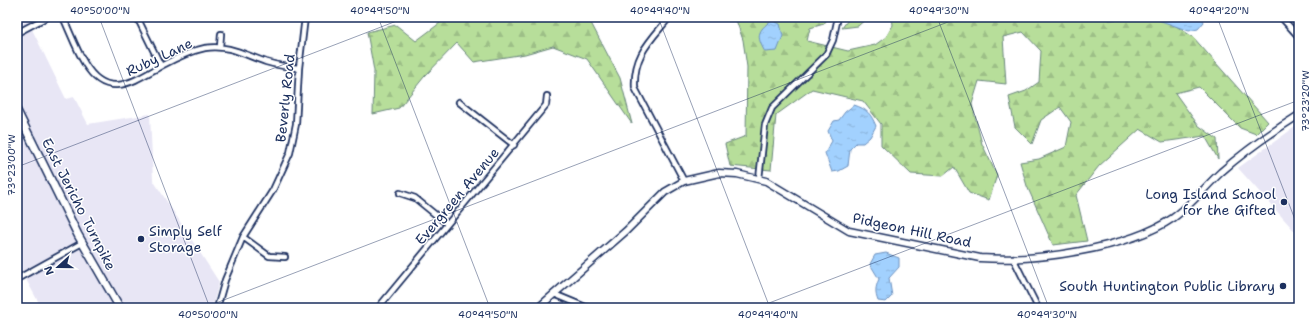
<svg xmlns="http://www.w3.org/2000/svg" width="1316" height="325" font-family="'Shantell Sans',sans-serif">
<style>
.built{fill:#e8e6f5}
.forest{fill:url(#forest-firs);stroke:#69867c}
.water{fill:url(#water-ripples);stroke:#6c90be}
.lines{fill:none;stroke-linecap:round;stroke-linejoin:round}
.street-casing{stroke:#1b2f5e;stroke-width:8}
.secondary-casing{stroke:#1b2f5e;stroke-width:9}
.primary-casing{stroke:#1b2f5e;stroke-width:10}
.street{stroke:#fff;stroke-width:4.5}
.secondary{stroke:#fff;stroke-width:6}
.primary{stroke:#fff;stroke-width:7}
.ticks{fill:none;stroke:#1b2f5e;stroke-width:1;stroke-opacity:0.45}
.poi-dot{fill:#1b2f5e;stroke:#fff;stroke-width:1.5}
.labels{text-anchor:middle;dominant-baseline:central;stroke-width:3;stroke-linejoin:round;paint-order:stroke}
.street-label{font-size:14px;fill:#1b2f5e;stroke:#fff}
.poi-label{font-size:14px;fill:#1b2f5e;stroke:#fff;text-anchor:end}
.neatline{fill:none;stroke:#1b2f5e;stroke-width:1.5}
.ticks-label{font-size:10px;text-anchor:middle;fill:#1b2f5e}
</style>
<defs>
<pattern id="forest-firs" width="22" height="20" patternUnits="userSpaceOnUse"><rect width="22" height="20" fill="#b7de9a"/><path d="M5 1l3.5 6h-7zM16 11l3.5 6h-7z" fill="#9dbf87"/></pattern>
<pattern id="water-ripples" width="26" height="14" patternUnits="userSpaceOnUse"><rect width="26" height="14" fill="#a2d1fe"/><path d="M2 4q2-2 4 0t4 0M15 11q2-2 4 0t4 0" fill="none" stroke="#8bb4dc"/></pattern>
</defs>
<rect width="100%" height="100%" fill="#fff"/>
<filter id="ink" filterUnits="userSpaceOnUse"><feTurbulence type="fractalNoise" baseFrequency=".025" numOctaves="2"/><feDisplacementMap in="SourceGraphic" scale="8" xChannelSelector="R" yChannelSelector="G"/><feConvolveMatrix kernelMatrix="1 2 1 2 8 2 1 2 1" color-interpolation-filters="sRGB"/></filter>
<g filter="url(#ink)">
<!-- built -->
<path class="built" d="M17 17H26L66 99 74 97 88 124 150 114 153 180 219 282 212 308H44L39 303 17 263Z
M1299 124V236L1238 168Z"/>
<!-- forest -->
<path class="forest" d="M433 17H592L591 23 620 78 632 124 587 59 553 46 525 54 474 62 457 43 424 77 399 108 373 114 374 71 367 32 396 25 416 41 440 23Z
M735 17H828L824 24 810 28 807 41 848 51 875 45 886 37 893 25 892 17H1108L1109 20 1119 19 1121 17H1156L1176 26 1193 37 1268 122 1256 134 1240 128 1199 87 1175 93 1198 125 1217 139 1218 159 1205 136 1162 142 1140 129 1099 166 1076 195 1087 241 1053 245 1027 186 1020 162 1039 159 1066 147 1071 122 1060 107 1041 120 1032 144 1015 127 1009 97 1026 91 1039 82 1041 51 1023 32 1003 37 1006 84 979 81 972 104 982 144 997 175 989 200 969 193 954 167 943 176 911 174 881 145V124L863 101 812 89 776 115 771 170 730 166 725 144 746 136 747 67 743 40Z
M850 17H868L858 26 842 28Z"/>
<!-- water -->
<path class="water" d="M1150 17H1202L1204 22 1198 29 1189 31Z
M772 20 780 24 783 36 777 51 765 52C756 36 757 31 772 20Z
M854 105C867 109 871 114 876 126L870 137 863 143H856L850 149 848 166 839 171 832 172 825 153 832 141 828 131 834 121 839 120 845 112Z
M886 253 899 258V267L889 278 892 296 886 302 878 301C875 293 875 288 879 279L870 264 875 255Z"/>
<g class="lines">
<!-- street casing -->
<g class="street-casing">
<path id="street" d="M63 17C70 32 76 49 85 64 108 102 135 80 163 65 176 58 190 51 205 48 228 44 245 55 266 62 276 65 287 67 299 68
M137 17 161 66
M1281 17 1299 37
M668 19C649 42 633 56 635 88L684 181
M17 33 47 17
M220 47 221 34
M459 102 514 145
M759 179 765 125 772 108 826 55 833 40 838 17
M400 193 415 198 447 224
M243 237 269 256 285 257
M1013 258 1038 308
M17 279 82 243
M554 294 588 308
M217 308 225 280 243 237 273 190 290 153 296 124 299 68 305 17
M378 308 546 105 547 96"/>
</g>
<!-- secondary casing -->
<g class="secondary-casing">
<path id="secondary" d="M538 308 626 231 665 192 684 181 719 173 737 174 766 181 849 231 980 258C1033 262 1128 249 1173 218 1191 205 1205 187 1221 172 1245 151 1272 132 1299 115"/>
</g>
<!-- primary casing -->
<g class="primary-casing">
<path id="primary" d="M17 111 78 235 120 308"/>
</g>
<!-- street -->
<use href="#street" class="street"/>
<!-- secondary -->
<use href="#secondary" class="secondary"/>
<!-- primary -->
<use href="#primary" class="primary"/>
</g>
</g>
<!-- ticks -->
<path class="ticks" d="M99 17 210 308M378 17 490 308M658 17 770 308M937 17 1049 308M1217 17 1299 230M17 167 407 17M203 308 961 17M756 308 1299 100"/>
<!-- markers -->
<g class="poi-dot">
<circle cx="1284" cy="202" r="4"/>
<circle cx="141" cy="239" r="4"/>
<circle cx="1283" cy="286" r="4"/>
</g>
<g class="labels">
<!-- street labels -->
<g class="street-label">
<text transform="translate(159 57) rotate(-25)">Ruby Lane</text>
<text transform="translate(285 98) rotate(-84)">Beverly Road</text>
<text transform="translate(457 196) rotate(-50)">Evergreen Avenue</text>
<text transform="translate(79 204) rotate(63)">East Jericho Turnpike</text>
<text transform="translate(912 230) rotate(12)">Pidgeon Hill Road</text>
</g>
<!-- poi labels -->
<g class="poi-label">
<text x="1276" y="194">Long Island School<tspan x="1276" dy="16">for the Gifted</tspan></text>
<text x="149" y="231" text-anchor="start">Simply Self<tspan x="149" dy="16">Storage</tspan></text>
<text x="1275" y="286">South Huntington Public Library</text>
</g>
</g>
<!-- margin -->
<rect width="1316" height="325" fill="none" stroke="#fff" stroke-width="44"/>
<!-- north arrow -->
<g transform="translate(58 267) rotate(249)" stroke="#ffffff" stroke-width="3" paint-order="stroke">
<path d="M0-3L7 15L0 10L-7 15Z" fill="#1b2f5e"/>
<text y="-6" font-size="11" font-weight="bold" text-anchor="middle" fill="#1b2f5e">N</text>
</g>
<rect x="22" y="22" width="1272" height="281" class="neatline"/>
<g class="ticks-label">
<text x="100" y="14">40°50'00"N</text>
<text x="380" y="14">40°49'50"N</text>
<text x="660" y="14">40°49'40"N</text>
<text x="939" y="14">40°49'30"N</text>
<text x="1219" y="14">40°49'20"N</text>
<text transform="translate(1305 101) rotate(-90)" y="4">73°23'20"W</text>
<text transform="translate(11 165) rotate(-90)" y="4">73°23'00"W</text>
<text x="208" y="318">40°50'00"N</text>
<text x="488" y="318">40°49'50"N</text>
<text x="768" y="318">40°49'40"N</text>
<text x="1047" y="318">40°49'30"N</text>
</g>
</svg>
